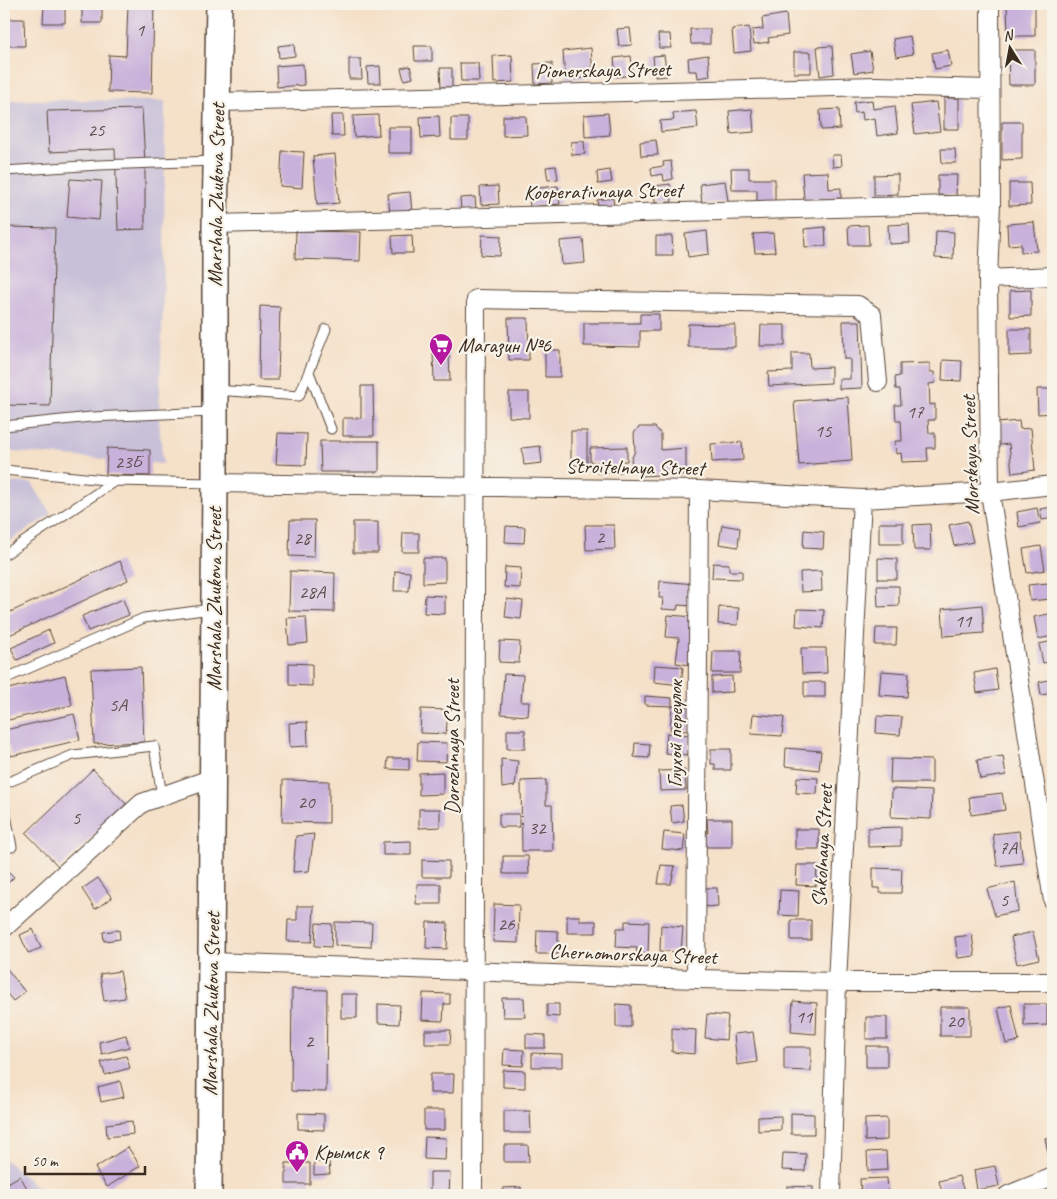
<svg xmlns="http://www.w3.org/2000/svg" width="1057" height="1199" font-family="Caveat,sans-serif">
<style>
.industrial{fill:#c8c0d8}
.building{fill:#c8b1da}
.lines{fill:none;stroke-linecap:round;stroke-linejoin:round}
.service-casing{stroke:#574538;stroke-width:11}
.minor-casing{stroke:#574538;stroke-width:20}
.secondary-casing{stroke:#574538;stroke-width:28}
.service{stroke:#fff;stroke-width:9}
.minor{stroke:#fff;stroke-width:18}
.secondary{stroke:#fff;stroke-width:25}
.labels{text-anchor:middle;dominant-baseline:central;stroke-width:4.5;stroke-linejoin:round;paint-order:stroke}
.number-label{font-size:19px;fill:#5e4c4d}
.street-label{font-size:21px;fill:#3b2a1e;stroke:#f7f3e8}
.poi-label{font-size:21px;fill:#3b2a1e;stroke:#f7f3e8;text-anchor:start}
</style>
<rect width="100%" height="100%" fill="#f7f3e8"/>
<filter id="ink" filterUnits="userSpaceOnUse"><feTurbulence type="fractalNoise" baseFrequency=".02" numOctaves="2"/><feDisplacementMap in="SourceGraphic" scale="10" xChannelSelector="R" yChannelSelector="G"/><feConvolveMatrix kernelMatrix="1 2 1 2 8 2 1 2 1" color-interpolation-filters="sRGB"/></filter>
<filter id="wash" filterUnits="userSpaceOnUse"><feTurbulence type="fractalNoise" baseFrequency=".0096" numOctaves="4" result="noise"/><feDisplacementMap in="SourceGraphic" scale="20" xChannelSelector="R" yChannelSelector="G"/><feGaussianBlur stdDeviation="1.12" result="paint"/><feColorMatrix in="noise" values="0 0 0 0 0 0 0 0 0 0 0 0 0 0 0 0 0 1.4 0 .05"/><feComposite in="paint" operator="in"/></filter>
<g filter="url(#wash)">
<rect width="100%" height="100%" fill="#f5e0c8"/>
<!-- industrial -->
<path class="industrial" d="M40 100 165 101 164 272 159 420 163 464 4 451V101Z
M4 482 32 483 51 514 4 545Z
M4 1159 47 1195H4Z"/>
<g id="blocks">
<!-- building -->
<path class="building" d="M44 4H65V23H43Z
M82 4H102V23H82Z
M128 4H154L152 93 108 92 109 55 126 56Z
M1007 4H1035V36H1008Z
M786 14 788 35 768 38 769 42 754 44 752 30 763 29 762 18Z
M4 19H24L25 46H4Z
M749 27 751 51 734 53 732 29Z
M630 28 632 45 619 46 617 29Z
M690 29H710V44H691Z
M658 34H670L671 48H659Z
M910 36 913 54 896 57 893 39Z
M294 44 295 56 279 58 278 46Z
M414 46H432V61H415Z
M832 46 834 74 820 76 817 47Z
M591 48 593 77 565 80 563 51Z
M948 50 951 66 935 69 932 53Z
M1008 50H1035V85H1009Z
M870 51 873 70 854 73 851 54Z
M794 52H811V73H794Z
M512 55 513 82 494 83 493 56Z
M664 55 667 76 655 77 653 56Z
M708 55 710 76 698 78 697 71H689L688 58Z
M631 56 633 75 616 77 614 58Z
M349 59H361L362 79H349Z
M460 63H478L479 81H461Z
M552 63V83L535 84 534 64Z
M303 64 304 85 277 87 276 66Z
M380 66 381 83H368L367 67Z
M410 66 413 78 404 80 401 68Z
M440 68H452V87H441Z
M944 98H959V129H944Z
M872 100 873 109 895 106 898 133 877 136 875 118 863 120 862 112 855 113 854 102Z
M936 102 940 131 915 134 911 105Z
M142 109 145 163V229L118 230 115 149 49 152 47 111Z
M752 109 754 132 731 134 729 111Z
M839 109 840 129 821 130 820 110Z
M696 111 698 128 661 132 660 121 674 120 673 113Z
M608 113 610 135 585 137 584 115Z
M331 115H343L344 136H332Z
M378 115 379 135 354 137 353 116Z
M439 116 440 137 421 138 420 117Z
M503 116H526L527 135 503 136Z
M451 118H468V140H451Z
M1002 122H1022V159L1002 160Z
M388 127H412V153H388Z
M656 140 658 155 641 156 640 142Z
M584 141 585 154 572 155 571 142Z
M941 149H955L956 163H942Z
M282 151 304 152 302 188 280 186Z
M335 154 339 203 317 205 313 156Z
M832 155H841L842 166 833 167Z
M671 161 673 179 664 181 663 174 652 176 651 168 664 166 663 162Z
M556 166 558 179 548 180 546 167Z
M731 168H749V179H775V201H757V190H732Z
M610 170 612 182 598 184 597 172Z
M828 172 829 189 841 188V198L804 200 802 173Z
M898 174V194L874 195V175Z
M938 175H957L956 196 938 195Z
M70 179 102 181 99 220 67 217Z
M725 181 728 201 702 204 700 184Z
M1009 183H1030L1031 205 1009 206Z
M670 184 672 202 655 203 654 186Z
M498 186 499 204 481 205 480 187Z
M558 186 560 204 530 207 528 189Z
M410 192 412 212 390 214 388 194Z
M475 197 476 209 461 210 460 198Z
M613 198 614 208 599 210 597 200Z
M1034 222 1037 251 1021 252V244L1008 245 1007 224Z
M909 224 910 243 889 244 888 225Z
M868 225 869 245H849L848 226Z
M4 227 55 228 50 406 4 405Z
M825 227 826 246 805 247 804 229Z
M296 231 361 232 360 261 295 259Z
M707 231 709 254 688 257 685 234Z
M936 231 954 232 953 259 935 258Z
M773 233 775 252 755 253 753 234Z
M412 235 413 253H393L392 236Z
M482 235 501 236 500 256 481 255Z
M656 236H672L673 255H656Z
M583 239 585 263 562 265 560 241Z
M1031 290V316L1010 317V291Z
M260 306 280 307 278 380H259Z
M640 314H659V331H640V347L584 346V323H640Z
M508 318H528L529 360H509Z
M843 321H860L862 388 839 389V379H850V359H844Z
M688 324 735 325V347H688Z
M761 325H785V346H760Z
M1009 329H1031V355L1009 356Z
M545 350H560V377H545Z
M433 352H449L450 381H434Z
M792 353H809L810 368 831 367V383L769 386 768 372 792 371Z
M943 360 962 361 961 381 942 380Z
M930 363V372H934L935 383 929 384 930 405 935 404V420H928L929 433H935V448H927L928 461 902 462 901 453 896 454 895 441H902L901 421H896L895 405H901L900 389H896L895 377 900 376V364Z
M361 386H373L374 436H343V418H361Z
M1037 389H1053V413L1038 414Z
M509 392H529V418L509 417Z
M848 397 852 461 799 465 794 401Z
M1019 421 1020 429 1031 428 1035 470 1012 473 1009 444 999 445 997 423Z
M639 427H655L661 434V450L686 448V474L638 476 640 470 633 465 631 460 635 451 634 433Z
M571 431H587V465H571Z
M278 433 307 434 306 465 276 464Z
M320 441H379V472H321Z
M742 442 743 460 712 462 711 444Z
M540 446 542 463 524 465 522 448Z
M627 447V461H621V473H597V462H590V448Z
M107 448 150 450V476L106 475Z
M1053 507V518L1042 520 1040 509Z
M1037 508 1040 523 1019 527 1017 512Z
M290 520H315L314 557 289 556Z
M968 521 973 542 954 546 949 525Z
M353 522H378V553H353Z
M879 523H903V544H879Z
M930 524 931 550H914L913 525Z
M585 525H614L615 549 586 550Z
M722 525 740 528 738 547 719 544Z
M506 526 525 527 524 543 505 542Z
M804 530 824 532 823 549 803 548Z
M403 533H419V552H402Z
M1041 546 1045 570 1027 573 1023 549Z
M423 558H445V582L423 583Z
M878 558 897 559V579H878Z
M120 561 128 580 5 637 4 615Z
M713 563 729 564V571H742V579L712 578Z
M505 567 521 568 520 588 504 587Z
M290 571 335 573 334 612 289 611Z
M395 571 410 572 409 591H394Z
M821 571 822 591 801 592 800 572Z
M660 581 695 584 693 606 678 605 677 610 662 609 663 598H659Z
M1048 583 1050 599 1030 601 1028 585Z
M877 586H899V606L878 607Z
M425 595 445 596V614L424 613Z
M123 599 129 615 88 631 82 616Z
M507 599 523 601 521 619 505 617Z
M982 605 984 633 944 636 942 609Z
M719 607 739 608 738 625 718 624Z
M797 609 824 610 823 628 796 626Z
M1053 613V636L1038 639 1034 617Z
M668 615 695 617 690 665 676 663 679 638 666 637Z
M306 617 308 643 289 645 287 618Z
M876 628H897L896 645H875Z
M49 630 54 643 17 660 11 648Z
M500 641 520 642 519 663 499 662Z
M1053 641V661L1043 663 1039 644Z
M801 648H826L827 673 802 674Z
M713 651H741L740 673H712Z
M289 663 312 664V686L289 685Z
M655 665 683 667 681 685 654 682Z
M141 667 144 742 94 744 91 669Z
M995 669 998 690 977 693 974 673Z
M881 671 909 673 907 697 879 695Z
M504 674 523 675 521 702H529L528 716 501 714Z
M65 675 72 705 4 721V690Z
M732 676 733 692 712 693V677Z
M1053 679V693L1041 695 1039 682Z
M804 682H825V697H804Z
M645 696 672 698V706L645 705Z
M672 706 692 707 690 731 670 730Z
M421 709 448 710 446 734 420 733Z
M74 714 80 740 11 756 5 730Z
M753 714 784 717 782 736 751 734Z
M877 716 902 717 900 735 876 733Z
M307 722 308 746 290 747 289 723Z
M507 730H525V749H507Z
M667 733 690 735 688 755 665 753Z
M418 742 447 743 446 762 417 761Z
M635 743 650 744 649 758 634 757Z
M786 748 821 751 819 770 785 766Z
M711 749H731V770H715V764H711Z
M1003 756 1006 775 980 779 977 760Z
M388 758H409V770L387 769Z
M501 759 518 761 515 786 502 788Z
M891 759 932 760V783H890Z
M93 769 126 804 60 868 26 833Z
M685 770 686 790 660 791 659 771Z
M443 772V794L419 795V773Z
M797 777 818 778 817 794 796 793Z
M283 780 329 781V823L282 822Z
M546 780V805H552L553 851H522L521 781Z
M892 789 932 791 931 819 891 817Z
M1002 793 1005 810 971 815 969 797Z
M682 805 684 821 672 823 670 806Z
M419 809H440V827L419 828Z
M499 814H519V827H499Z
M707 819H732V847H703V833H708Z
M901 827V846L868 847V828Z
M795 829H819V849H795Z
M1019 831 1023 863 997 866 993 834Z
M664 832 685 834 683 851 662 849Z
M314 834 309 871 293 872 296 836Z
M411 841V855H383V842Z
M503 856H528L529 874H503Z
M422 860 449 861V877H422Z
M661 865 675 866 671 884H658Z
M797 865H817L816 886 796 885Z
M4 867 14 877 4 887Z
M873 868 902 869 901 893H880V888H873Z
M98 878 112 898 95 909 82 889Z
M1015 882 1018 911 995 916 987 889Z
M417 884H441V904H416Z
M703 888H717L718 906 703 907Z
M780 890 799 891 798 916 779 915Z
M494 904 519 905 518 943 493 942Z
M297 906H314L312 942 287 941 288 920H297Z
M567 916H580V921H596V933H567Z
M791 920H811V940H791Z
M625 921 649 922 648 954H636L637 948 616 947 617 928H625Z
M335 922 372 923 371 947 335 945Z
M427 922 448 923 447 949 426 948Z
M316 923 332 924 331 947 315 946Z
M661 925 683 927 681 952 660 951Z
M33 929 41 948 28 953 20 935Z
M119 930 120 939 104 941 103 932Z
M537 930 558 931V954H536Z
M1033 932 1039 959 1017 964 1011 937Z
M972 935 975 956 958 958 955 937Z
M4 965 25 992 13 1001 4 990Z
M120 971 125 998 104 1001 100 974Z
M292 989 327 990 326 1092 291 1091Z
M423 993 450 994V1004H444L443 1021 422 1020Z
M341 994H357V1018H341Z
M502 998H524L525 1017H503Z
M793 1001 817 1003 816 1034 791 1032Z
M378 1004 400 1005 399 1024 378 1023Z
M547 1004H559V1017L547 1016Z
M616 1004 631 1005V1027H616Z
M1024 1004H1047V1025L1024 1026Z
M1011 1005 1019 1041 1006 1044 998 1008Z
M940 1007H970V1036H940Z
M707 1014 728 1016 726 1040 705 1038Z
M866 1017H887V1039H866Z
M672 1028 696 1030 695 1054 672 1052Z
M425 1030H451L450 1044H425Z
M753 1032 757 1062 737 1065 734 1034Z
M526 1034 545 1035V1048H526Z
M126 1035 129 1047 102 1054 99 1042Z
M866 1046H887V1067H866Z
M784 1047H811V1071L784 1070Z
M504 1049 524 1050 523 1066 503 1065Z
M532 1053 562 1054V1067H532Z
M126 1056 130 1068 105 1075 101 1062Z
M503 1070 525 1071V1088L503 1087Z
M430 1074H454L453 1093H430Z
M120 1081 124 1097 101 1102 98 1087Z
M424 1110H445V1130H424Z
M504 1111H530L531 1133H504Z
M298 1113 324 1114V1130L298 1129Z
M791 1113 814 1114V1134H791Z
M781 1116V1130L758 1131V1117Z
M887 1118V1140L865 1141V1119Z
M132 1121 133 1134 107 1137 106 1124Z
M425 1137 446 1138 445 1160 424 1159Z
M1053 1137V1161L1050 1162 1045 1138Z
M504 1145H528L529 1162H504Z
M128 1147 140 1166 107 1187 95 1168Z
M886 1151 887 1170 868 1171 867 1152Z
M783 1153 806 1154 805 1171 782 1170Z
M314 1162H329L330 1174 314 1175Z
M286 1163H310V1184H286Z
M995 1166 999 1186 977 1190 974 1170Z
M430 1172H450L449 1195H430Z
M20 1176 31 1195H5L4 1185Z
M959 1176 965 1195H943L939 1181Z
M887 1178 888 1192 861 1193 860 1179Z
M787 1186 813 1187V1195H787Z
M521 1187V1195H503V1188Z
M113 1193 126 1194V1195H113Z"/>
</g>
</g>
<g filter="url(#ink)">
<use href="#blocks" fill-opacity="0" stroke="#574538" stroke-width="1"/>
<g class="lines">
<!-- service casing -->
<g class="service-casing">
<path id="service" d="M4 171 99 165 214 161
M309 372 331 429
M215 390 299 396 326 329
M4 426 91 417 212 412
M4 470 115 481 213 483
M4 555 115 481
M4 679 144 618 211 609
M4 784 73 755 154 746 162 796
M4 805 12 847"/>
</g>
<!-- minor casing -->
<g class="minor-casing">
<path id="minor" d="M990 4 991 204 988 279 990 492 1053 901
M218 102 876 86 989 89
M215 224 991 204
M988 279 1053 276
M215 483 699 490 862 499 990 492 1053 485
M4 928 142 803 213 778
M211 962 696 979 837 982H1053
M696 979 699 490
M473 1195 476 299 858 305 872 315 878 382
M831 1195 837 982 862 499
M1008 1195 1053 1177"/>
</g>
<!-- secondary casing -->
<g class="secondary-casing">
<path id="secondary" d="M209 1195 215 483V224L219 4"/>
</g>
<!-- service -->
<use href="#service" class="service"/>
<!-- minor -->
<use href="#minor" class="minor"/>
<!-- secondary -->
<use href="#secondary" class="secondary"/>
</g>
</g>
<!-- icons -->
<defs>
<g id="supermarket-pin" transform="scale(1.25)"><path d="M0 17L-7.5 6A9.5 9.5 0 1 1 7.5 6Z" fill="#b5179e" stroke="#f7f3e8"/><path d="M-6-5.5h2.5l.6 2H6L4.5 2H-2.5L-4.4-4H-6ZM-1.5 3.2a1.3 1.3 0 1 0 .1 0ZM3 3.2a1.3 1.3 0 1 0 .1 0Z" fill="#fff"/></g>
<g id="civic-pin" transform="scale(1.25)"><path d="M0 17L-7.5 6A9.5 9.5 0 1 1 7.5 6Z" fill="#b5179e" stroke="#f7f3e8"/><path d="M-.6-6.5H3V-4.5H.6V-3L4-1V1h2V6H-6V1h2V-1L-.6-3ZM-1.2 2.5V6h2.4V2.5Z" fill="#fff"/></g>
</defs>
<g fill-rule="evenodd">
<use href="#supermarket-pin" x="441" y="345"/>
<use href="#civic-pin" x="297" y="1152"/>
</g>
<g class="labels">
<!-- number labels -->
<g class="number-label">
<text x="140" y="30">1</text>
<text x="96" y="130">25</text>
<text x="915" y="412">17</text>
<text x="823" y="431">15</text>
<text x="128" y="462">23Б</text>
<text x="600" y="537">2</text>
<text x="302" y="538">28</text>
<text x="312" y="592">28А</text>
<text x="963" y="621">11</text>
<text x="118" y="705">5А</text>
<text x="306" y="802">20</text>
<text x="76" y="818">5</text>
<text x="537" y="828">32</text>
<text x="1008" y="848">7А</text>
<text x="1004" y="900">5</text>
<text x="506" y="924">26</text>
<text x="804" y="1017">11</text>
<text x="955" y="1021">20</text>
<text x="309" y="1041">2</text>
</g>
<!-- street labels -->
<g class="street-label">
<text transform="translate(603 70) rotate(-1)">Pionerskaya Street</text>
<text transform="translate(603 191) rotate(-1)">Kooperativnaya Street</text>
<text transform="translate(216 195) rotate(-89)">Marshala Zhukova Street</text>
<text transform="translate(970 455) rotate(-92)">Morskaya Street</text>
<text transform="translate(635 467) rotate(1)">Stroitelnaya Street</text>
<text transform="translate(214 599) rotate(-90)">Marshala Zhukova Street</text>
<text transform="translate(675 734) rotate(-90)">Глухой переулок</text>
<text transform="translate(452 747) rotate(-90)">Dorozhnaya Street</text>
<text transform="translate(822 846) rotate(-87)">Shkolnaya Street</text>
<text transform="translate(633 954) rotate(2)">Chernomorskaya Street</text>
<text transform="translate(211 1004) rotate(-89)">Marshala Zhukova Street</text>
</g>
<!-- poi labels -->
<g class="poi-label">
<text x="458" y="345">Магазин №6</text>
<text x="314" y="1152">Крымск 9</text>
</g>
</g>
<!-- margin -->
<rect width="1057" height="1199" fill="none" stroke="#f7f3e8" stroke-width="20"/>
<!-- north arrow -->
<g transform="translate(1010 48) rotate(349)" stroke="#f7f3e8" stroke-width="4" paint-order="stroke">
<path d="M0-4L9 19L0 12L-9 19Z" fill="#3b2a1e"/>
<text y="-8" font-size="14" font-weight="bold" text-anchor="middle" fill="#3b2a1e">N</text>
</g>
<!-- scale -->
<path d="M25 1166v8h120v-8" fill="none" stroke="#3b2a1e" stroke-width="2.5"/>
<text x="32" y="1166" font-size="15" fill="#3b2a1e" stroke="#f7f3e8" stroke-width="4" paint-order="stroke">50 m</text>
</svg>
